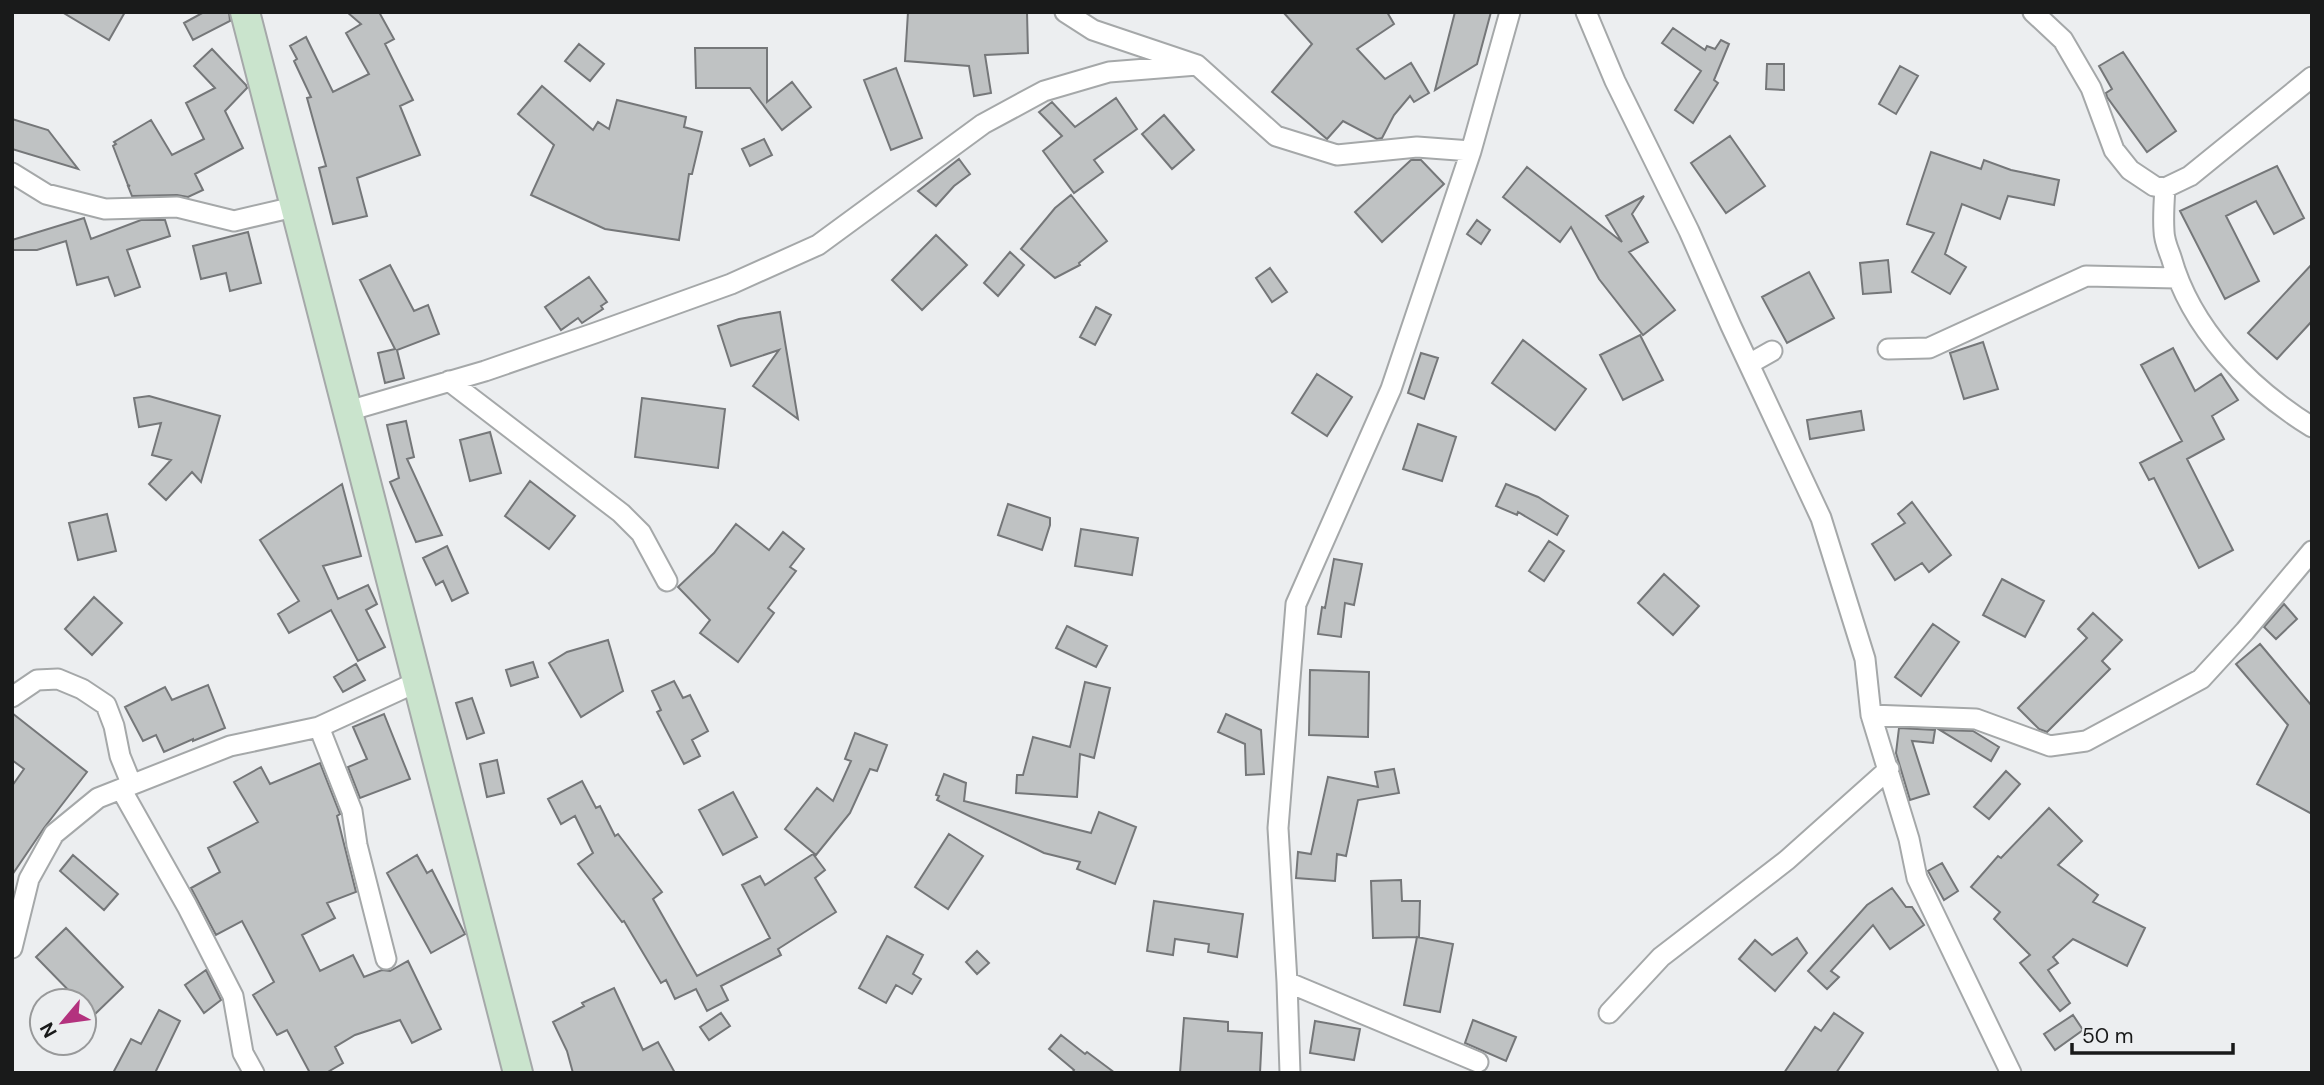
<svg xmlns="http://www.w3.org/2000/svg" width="2324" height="1085" font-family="'DM Sans',sans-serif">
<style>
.building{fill:#bfc2c3;stroke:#757779;stroke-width:2}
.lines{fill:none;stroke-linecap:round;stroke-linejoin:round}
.minor-casing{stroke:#a5a8a9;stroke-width:23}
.secondary-casing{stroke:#a5a8a9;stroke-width:32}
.minor{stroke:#fff;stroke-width:19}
.secondary{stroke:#cae4cd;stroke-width:28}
</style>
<rect width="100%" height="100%" fill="#eceef0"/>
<!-- building -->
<path class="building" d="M62 12H125L109 40Z
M204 12H229L230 21 193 40 184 23Z
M347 12H379L394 39 385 44 413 100 400 106 420 155 357 178 367 216 333 224 319 168 326 166 307 98 311 97 294 61 297 59 290 46 306 37 333 92 369 74 346 33 361 24Z
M908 12H1027L1028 53 985 55 991 93 974 96 969 66 905 61Z
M1283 12H1387L1394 24 1357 49 1385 79 1411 63 1429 93 1414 102 1410 96 1394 115 1382 138 1377 139 1343 121 1327 139 1272 92 1312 44Z
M1455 12H1491L1477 64 1435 90Z
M1673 28 1705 50 1707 46 1715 49 1721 40 1729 44 1714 80 1718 83 1693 123 1675 110 1701 71 1662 43Z
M579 44 604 64 590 81 565 61Z
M695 48H767V102L792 82 811 107 782 130 750 88H696Z
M212 49 246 85 247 88 225 111 243 148 195 174 203 190 188 197 177 195 132 196 128 186H130L128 185 113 146 116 144 114 142 151 120 172 155 204 139 186 103 215 88 194 66Z
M2123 52 2176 131 2147 152 2107 97 2106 93 2112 89 2099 66Z
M1767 64H1784V90L1766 89Z
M1900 66 1918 76 1896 114 1879 104Z
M896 68 922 138 891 150 864 80Z
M542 86 593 130 598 122 609 129 617 100 686 117 684 127 702 132 692 174H689L679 240 605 229 531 195 554 145 518 114Z
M1116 98 1137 129 1094 160 1103 172 1074 193 1043 151 1062 136 1039 112 1052 102 1075 127Z
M1164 115 1194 150 1172 169 1142 134Z
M12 119 48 130 78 169 12 149Z
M1730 136 1765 186 1726 213 1691 163Z
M764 139 772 155 750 166 742 149Z
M1931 152 1981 169 1984 160 2011 170 2059 180 2054 205 2008 196 2000 219 1962 204 1945 254 1966 267 1950 294 1912 272 1934 233 1907 224Z
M959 159 970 174 954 186 936 206 918 191Z
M1411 160H1421L1444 184 1382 242 1355 212Z
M2277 166 2304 218 2274 234 2256 201 2226 216 2259 281 2225 299 2180 211Z
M1527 167 1622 242 1606 216 1644 196 1632 214 1648 242 1629 252 1675 310 1643 335 1599 279 1571 227 1560 242 1503 197Z
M1071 195 1107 241 1079 263 1080 265 1055 278 1021 249 1055 208Z
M84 218 91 239 141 220H165L170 236 127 250 140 287 115 296 108 277 77 285 66 241 37 250H12V240Z
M1477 220 1490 230 1481 244 1467 234Z
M248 232 261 283 230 291 226 273 201 279 193 246Z
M936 235 967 265 922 310 892 280Z
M1010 252 1024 265 998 296 984 283Z
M1888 260 1891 292 1863 294 1860 263Z
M2312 264V321L2277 359 2248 333Z
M390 265 414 311 428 305 439 334 397 350 404 378 385 383 378 353 395 349 360 280Z
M1270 268 1287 292 1272 302 1256 278Z
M1809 272 1834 318 1787 343 1762 297Z
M589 277 607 302 601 306 603 309 582 323 578 318 561 330 545 307Z
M1096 307 1111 315 1095 345 1080 337Z
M780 312 786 348 798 419 753 386 779 350 731 366 718 326 739 319Z
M1640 335 1663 380 1623 400 1600 355Z
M1523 340 1586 389 1555 430 1492 383Z
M1983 342 1998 389 1964 399 1950 353Z
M2173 348 2195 391 2221 374 2238 400 2212 416 2224 439 2187 459 2233 550 2199 568 2154 478 2149 480 2140 463 2182 441 2141 365Z
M1421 353 1438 358 1424 399 1408 393Z
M1317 374 1352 397 1327 436 1292 413Z
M149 396 220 416 201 482 192 472 166 500 149 484 171 460 152 455 161 423 139 427 134 398Z
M642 398 725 409 718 468 635 457Z
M1861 411 1864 430 1810 439 1807 420Z
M406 421 414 457 407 459 442 535 416 542 390 482 399 478 387 425Z
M1418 424 1456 437 1442 481 1403 469Z
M490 432 501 473 470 481 460 440Z
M530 481 575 516 549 549 505 516Z
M342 484 361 556 323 566 338 599 368 585 377 604 366 610 385 647 358 661 331 610 289 633 278 614 299 601 260 540Z
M1506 484 1538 497 1568 516 1557 535 1518 512 1517 515 1496 506Z
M1912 502 1951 555 1929 572 1922 563 1895 580 1872 544 1905 523 1898 514Z
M1008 504 1050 518V525L1042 550 998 535Z
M107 514 116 551 78 560 69 523Z
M736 524 769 550 783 532 804 549 790 567 796 571 768 608 774 613 738 662 700 633 710 620 678 587 714 553Z
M1081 529 1138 538 1132 575 1075 566Z
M1549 541 1564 551 1544 581 1529 571Z
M447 546 468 593 452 601 443 581 436 585 423 558Z
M1334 559 1362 564 1354 605 1345 603 1341 637 1318 634 1322 607 1325 608Z
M1664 574 1699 606 1673 635 1638 603Z
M2002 579 2044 601 2025 637 1983 615Z
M94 597 122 623 92 655 65 629Z
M2284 604 2297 619 2276 639 2264 627Z
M2093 613 2122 640 2102 661 2110 669 2047 732 2039 729 2018 708 2087 638 2078 629Z
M1933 624 1959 642 1921 696 1895 677Z
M1067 626 1107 646 1096 667 1056 648Z
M608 640 623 691 581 717 549 663 567 652Z
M2260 644 2312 706V814L2257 784 2288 725 2236 664Z
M533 662 538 677 511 686 506 670Z
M356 664 365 680 343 692 334 677Z
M1310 670 1369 672 1368 737 1309 735Z
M674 681 683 698 690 695 708 731 692 740 700 756 684 764 657 712 661 710 652 691Z
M1085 682 1110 688 1094 758 1080 754 1077 797 1016 793 1017 775H1023L1033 737 1070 747Z
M208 685 225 728 193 741V739L164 752 156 735 143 741 125 707 165 687 172 700Z
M472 698 484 733 467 739 456 703Z
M12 713 87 772 44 828 12 875V786L24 769 12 760Z
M384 714 410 779 360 798 348 767 367 759 353 727Z
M1226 714 1261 730 1264 774 1246 775 1245 744 1218 732Z
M1899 728 1935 730 1933 743 1912 741 1929 794 1910 800 1896 753Z
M1940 730 1973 731 1999 747 1991 761Z
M855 733 887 745 877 771 870 769 850 813 816 855 785 829 817 788 833 801 851 761 845 759Z
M497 760 504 793 487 797 480 764Z
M320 763 340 814 337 816 356 892 327 903 335 918 302 935 320 971 353 955 364 977 382 970 390 971 408 961 441 1029 412 1043 400 1020 355 1035 335 1047 343 1063 326 1073H310L287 1030 277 1035 253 995 274 982 242 921 216 935 191 888 220 872 208 848 258 822 234 782 261 767 270 784Z
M1394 769 1399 793 1358 800 1346 856 1337 854 1335 881 1296 878 1298 852 1311 854 1328 777 1378 787 1375 772Z
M2006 771 2020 784 1989 819 1974 807Z
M944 774 966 783 964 801 1091 833 1099 812 1136 827 1115 884 1077 869 1080 862 1044 853 937 800 939 796 936 795Z
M582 781 596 808 600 806 615 836 618 834 662 892 653 899 697 976 770 938 742 885 760 876 765 885 813 854 825 870 815 878 836 912 778 949 781 955 721 986 728 1000 707 1011 696 989 675 999 666 980 661 983 624 921 622 922 578 864 593 853 575 816 561 824 548 799Z
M733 792 757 837 723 855 699 810Z
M2049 808 2082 841 2058 865 2098 895 2093 902 2145 928 2127 966 2073 939 2053 957 2058 963 2048 970 2070 1003 2060 1011 2020 963 2030 955 1994 919 2000 912 1971 887 1998 856 2001 858Z
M949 834 983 856 948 909 915 887Z
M73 855 118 894 104 910 60 871Z
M417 855 427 873 432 870 465 934 431 953 387 873Z
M1942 863 1958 891 1944 900 1928 871Z
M1401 880 1402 901H1420L1419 937 1373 938 1371 881Z
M1892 888 1906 907H1912L1924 925 1890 949 1873 925 1831 971 1839 977 1827 989 1808 971 1867 905Z
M1154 901 1243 914 1237 957 1208 952 1209 944 1175 939 1173 955 1147 951Z
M66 928 123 987 93 1016 84 1006V1001H79L36 957Z
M887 936 923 955 913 974 921 979 912 994 896 985 886 1003 859 988Z
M1417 937 1453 944 1440 1012 1404 1005Z
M1797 938 1807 953 1775 991 1739 959 1755 940 1772 955Z
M977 951 989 963 977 974 966 962Z
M206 970 221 1000 204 1013 185 985Z
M614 988 643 1050 658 1042 675 1073H573L567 1051 553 1022 584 1006 582 1003Z
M159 1010 180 1021 155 1073H113L131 1039 141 1044Z
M721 1013 730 1026 709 1040 700 1027Z
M1834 1013 1863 1033 1836 1073H1784L1815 1027 1821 1031Z
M2073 1015 2083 1030 2055 1050 2044 1034Z
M1184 1018 1228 1022V1031L1262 1033 1260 1073H1180Z
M1473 1020 1516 1037 1506 1061 1465 1043Z
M1315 1021 1360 1029 1354 1060 1310 1053Z
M1061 1035 1085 1054 1087 1052 1115 1073H1072L1074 1070 1049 1049Z"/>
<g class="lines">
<!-- minor casing -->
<g class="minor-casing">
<path id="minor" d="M1065 12 1093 30 1197 65 1276 136 1337 155 1417 147 1471 151
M1586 12 1615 81 1689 231 1731 326 1821 518 1865 659 1871 715 1909 839 1917 878 2011 1073
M2033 12 2063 40 2091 88 2114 150 2130 170 2154 186 2165 188
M2312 77 2190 176 2165 188C2164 202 2163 217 2164 231 2164 240 2168 249 2171 257 2191 329 2249 388 2312 427
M12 173 46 194 105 209 177 207 234 221 294 207
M1888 349 1929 348 2086 276 2176 278
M1749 364 1772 351
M449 381 621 513 641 533 667 581
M348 411 485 371 595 333 731 284 818 245 983 124 1044 91 1109 72 1197 65
M12 697 37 680 58 679 82 689 106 705 114 726 120 756 131 783
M1871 715 1976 719 2050 746 2086 741 2201 679 2245 631 2312 551
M319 727 352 811 357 845 386 959
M121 789 187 906 233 996 243 1053 254 1073
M12 948 29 879 54 834 98 798 230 746 319 727 417 682
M1287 982 1478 1062
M1609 1013 1661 957 1787 860 1889 769
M1290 1073 1287 982 1278 828 1296 604 1391 389 1471 151 1510 12"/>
</g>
<!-- secondary casing -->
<g class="secondary-casing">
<path id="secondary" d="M245 12 518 1073"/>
</g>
<!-- minor -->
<use href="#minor" class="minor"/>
<!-- secondary -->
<use href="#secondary" class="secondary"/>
</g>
<!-- border -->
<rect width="2324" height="1085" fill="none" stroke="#191a1a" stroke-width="28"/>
<!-- north arrow -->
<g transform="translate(63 1022) rotate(241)"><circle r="33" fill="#eceef0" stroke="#98999a" stroke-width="2"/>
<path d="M0-5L12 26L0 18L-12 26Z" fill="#b3327e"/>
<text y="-10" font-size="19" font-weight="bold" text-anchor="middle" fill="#191a1a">N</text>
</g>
<!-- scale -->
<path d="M2072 1043v10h161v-10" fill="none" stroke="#191a1a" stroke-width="3.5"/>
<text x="2082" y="1043" font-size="21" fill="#191a1a" stroke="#eceef0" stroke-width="5" paint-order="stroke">50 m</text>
</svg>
